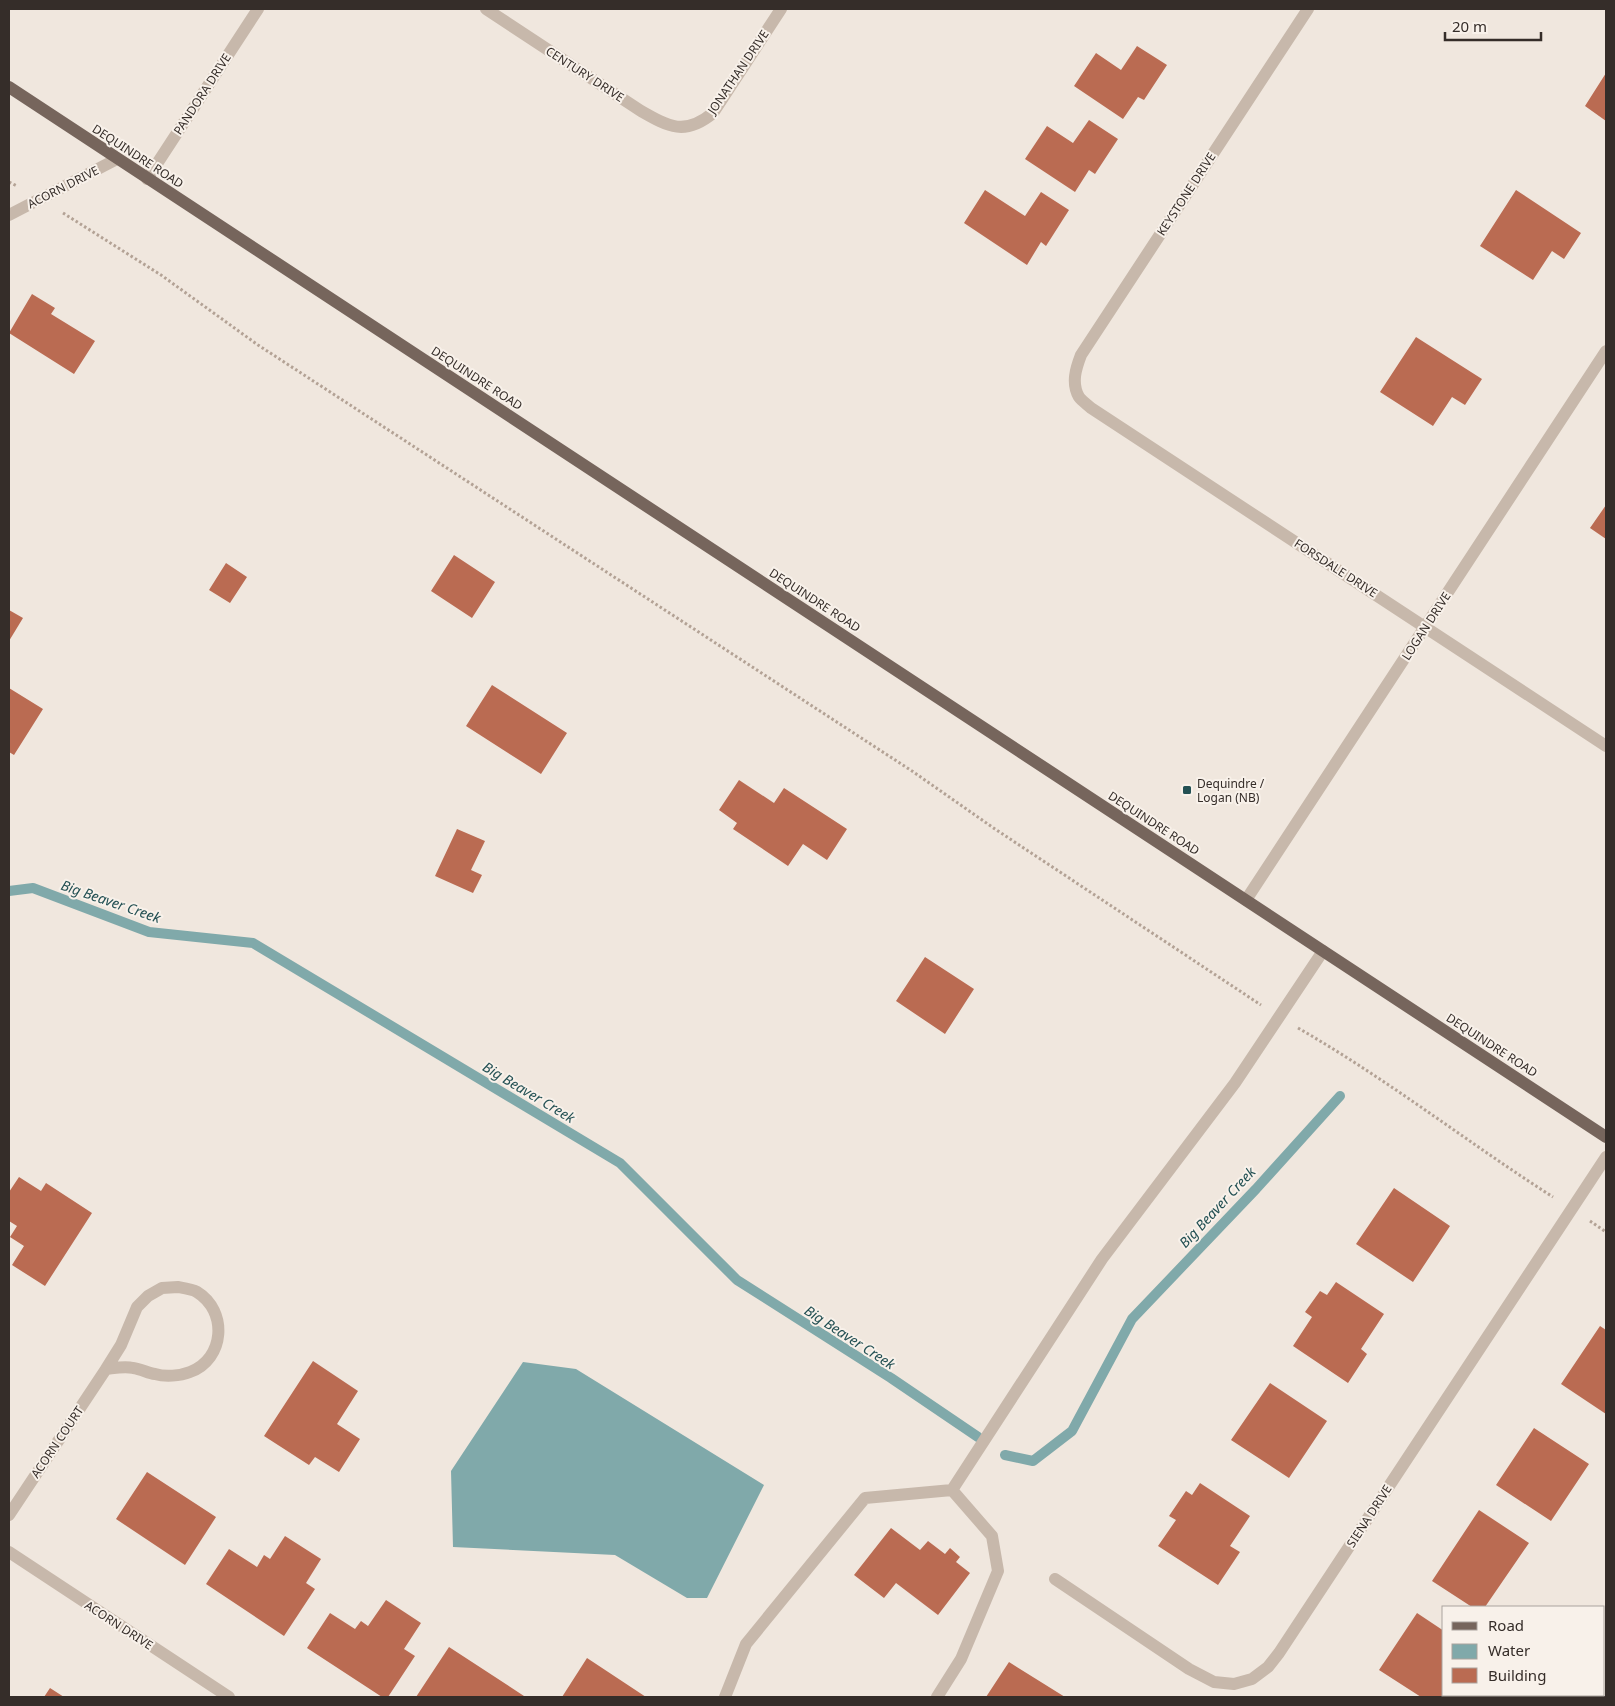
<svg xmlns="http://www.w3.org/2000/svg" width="1615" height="1706" font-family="'Noto Sans',sans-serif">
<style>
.water{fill:#80a9aa}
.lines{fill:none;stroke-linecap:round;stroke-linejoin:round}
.stream{stroke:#80a9aa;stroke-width:10}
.building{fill:#ba6b52}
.path{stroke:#b3a295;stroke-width:3;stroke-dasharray:2.5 2.5;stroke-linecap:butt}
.minor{stroke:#c7b8ab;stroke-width:12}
.major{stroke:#76655c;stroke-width:12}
.poi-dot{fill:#235053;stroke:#f8f1ea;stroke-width:2}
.labels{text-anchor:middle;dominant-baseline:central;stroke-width:4;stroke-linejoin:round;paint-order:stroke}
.street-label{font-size:12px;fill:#352d29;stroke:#f8f1ea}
.poi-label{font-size:12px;fill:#352d29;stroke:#f8f1ea;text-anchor:start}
.water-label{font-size:14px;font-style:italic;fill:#235053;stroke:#f8f1ea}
</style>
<rect width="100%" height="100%" fill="#f0e7de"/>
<!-- water -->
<path class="water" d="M523 1362 576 1369 764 1485 707 1598H687L615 1555 453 1547 451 1471Z"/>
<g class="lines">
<!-- stream -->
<path class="stream" d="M9 891 33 888 149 932 253 943 620 1163 737 1280 891 1378 978 1437
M1005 1455 1033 1461 1072 1431 1132 1319 1256 1189 1340 1096"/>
</g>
<!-- building -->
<path class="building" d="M1137 46 1167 65 1144 100 1138 97 1123 119 1074 86 1096 53 1121 70Z
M1606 73V121L1585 106Z
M1089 120 1118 139 1095 174 1089 170 1075 192 1025 159 1047 126 1073 143Z
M985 190 1025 216 1041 192 1069 210 1046 246 1041 242 1027 265 964 223Z
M1516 190 1581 233 1564 259 1552 251 1533 280 1480 246Z
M32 294 55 308 51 314 95 341 74 374 9 333Z
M1416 337 1482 379 1465 405 1452 397 1433 426 1380 392Z
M1606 505V539L1590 528Z
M454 555 495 582 472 618 431 591Z
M226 563 247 577 230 603 209 590Z
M9 610 23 618 9 641Z
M492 685 567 733 541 774 466 726Z
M9 688 43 709 14 755 9 752Z
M739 780 774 803 784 788 847 829 827 860 803 844 788 866 733 829 737 823 719 810Z
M457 829 485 841 471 870 482 875 473 893 435 876Z
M925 957 974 989 945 1034 896 1001Z
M19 1177 41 1191 46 1183 92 1213 45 1286 12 1265 24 1246 10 1237 17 1226 9 1221V1192Z
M1394 1188 1450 1226 1413 1282 1356 1244Z
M1336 1282 1384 1314 1361 1349 1367 1354 1348 1383 1293 1346 1312 1317 1305 1312 1320 1291 1327 1295Z
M1600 1326 1606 1330V1414L1561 1384Z
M313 1361 358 1391 337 1424 360 1439 339 1472 315 1457 309 1465 264 1436Z
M1270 1383 1327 1421 1289 1478 1231 1440Z
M1534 1428 1589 1464 1551 1521 1496 1485Z
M147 1472 216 1517 185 1565 116 1519Z
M1200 1483 1250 1516 1230 1546 1240 1552 1218 1585 1158 1546 1176 1520 1169 1516 1186 1491 1192 1495Z
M1479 1510 1529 1543 1485 1607H1472L1432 1581Z
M891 1528 920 1550 928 1541 945 1554 950 1548 960 1557 956 1562 970 1573 938 1615 896 1583 884 1598 854 1575Z
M285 1536 321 1559 306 1583 315 1589 284 1636 206 1584 229 1549 257 1567 264 1555 270 1559Z
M386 1600 421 1623 404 1649 415 1656 388 1697H382L307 1648 330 1613 355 1629 361 1621 368 1626Z
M1417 1613 1444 1631V1693L1441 1697H1421L1379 1670Z
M449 1647 524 1696 523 1697H416Z
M587 1658 646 1697H562Z
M1009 1662 1065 1697H986Z
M50 1688 64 1697H44Z"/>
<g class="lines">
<!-- path -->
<path class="path" d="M9 182 17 186
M63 213 161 275 258 345 912 771 995 829 1261 1005
M1298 1028C1387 1079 1467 1142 1553 1197
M1590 1221 1606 1232"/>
<!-- minor -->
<path class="minor" d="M486 9 641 111C669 127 685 136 713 113L781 9
M1308 9 1081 355C1076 368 1071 383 1079 397 1082 401 1088 405 1091 408L1606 746
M147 179 258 9
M9 215 117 159
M1246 900 1606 351
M178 1287C184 1288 192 1289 197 1292 228 1311 225 1359 190 1372 180 1376 165 1377 155 1374 148 1373 141 1369 133 1368 125 1366 115 1368 106 1369L121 1345 137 1307 148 1296 162 1288Z
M952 1490 1102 1259 1235 1083 1323 951
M9 1515 106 1369
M9 1552 229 1697
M1055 1579 1189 1669 1214 1682 1234 1684 1252 1679 1268 1667 1279 1653 1606 1157
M725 1697 746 1644 865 1498 952 1490 992 1536 998 1571 961 1659 937 1697"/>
<!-- major -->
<path class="major" d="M9 87 1606 1137"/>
</g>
<!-- markers -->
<rect class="poi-dot" x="1182" y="785" width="10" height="10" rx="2.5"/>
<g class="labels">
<!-- street labels -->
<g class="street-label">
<text transform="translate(738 72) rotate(-56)">JONATHAN DRIVE</text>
<text transform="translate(585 74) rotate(33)">CENTURY DRIVE</text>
<text transform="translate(202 94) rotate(-57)">PANDORA DRIVE</text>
<text transform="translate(138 156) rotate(33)">DEQUINDRE ROAD</text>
<text transform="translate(63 187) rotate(-27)">ACORN DRIVE</text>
<text transform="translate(1186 194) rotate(-57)">KEYSTONE DRIVE</text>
<text transform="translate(477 378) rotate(33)">DEQUINDRE ROAD</text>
<text transform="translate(1336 568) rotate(33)">FORSDALE DRIVE</text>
<text transform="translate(815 600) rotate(33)">DEQUINDRE ROAD</text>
<text transform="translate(1426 626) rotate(-57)">LOGAN DRIVE</text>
<text transform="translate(1154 823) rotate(33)">DEQUINDRE ROAD</text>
<text transform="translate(1492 1045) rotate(33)">DEQUINDRE ROAD</text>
<text transform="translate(57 1442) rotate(-56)">ACORN COURT</text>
<text transform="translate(1369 1516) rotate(-57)">SIENA DRIVE</text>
<text transform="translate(119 1625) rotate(33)">ACORN DRIVE</text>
</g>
<!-- poi labels -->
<g class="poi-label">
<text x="1197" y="783">Dequindre /<tspan x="1197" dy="14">Logan (NB)</tspan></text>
</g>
<!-- water labels -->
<g class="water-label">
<text transform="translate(111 901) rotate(19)">Big Beaver Creek</text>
<text transform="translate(529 1092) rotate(31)">Big Beaver Creek</text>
<text transform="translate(1217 1207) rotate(-47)">Big Beaver Creek</text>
<text transform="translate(850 1337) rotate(33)">Big Beaver Creek</text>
</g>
</g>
<!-- border -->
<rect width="1615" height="1706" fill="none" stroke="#352d29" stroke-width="20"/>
<!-- legend -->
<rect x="1442" y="1606" width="162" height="90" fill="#f8f1ea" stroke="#aaa39d"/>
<rect x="1452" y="1622" width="25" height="8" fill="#76655c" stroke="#aaa39d"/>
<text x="1488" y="1631" font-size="15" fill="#352d29">Road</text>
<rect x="1452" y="1644" width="25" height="15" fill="#80a9aa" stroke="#aaa39d"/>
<text x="1488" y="1656" font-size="15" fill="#352d29">Water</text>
<rect x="1452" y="1668" width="25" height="15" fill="#ba6b52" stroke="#aaa39d"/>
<text x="1488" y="1681" font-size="15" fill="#352d29">Building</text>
<!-- scale -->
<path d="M1445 32v8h96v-8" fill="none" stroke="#352d29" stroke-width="2.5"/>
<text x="1452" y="32" font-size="15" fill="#352d29" stroke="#f8f1ea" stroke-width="4" paint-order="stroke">20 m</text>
</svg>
